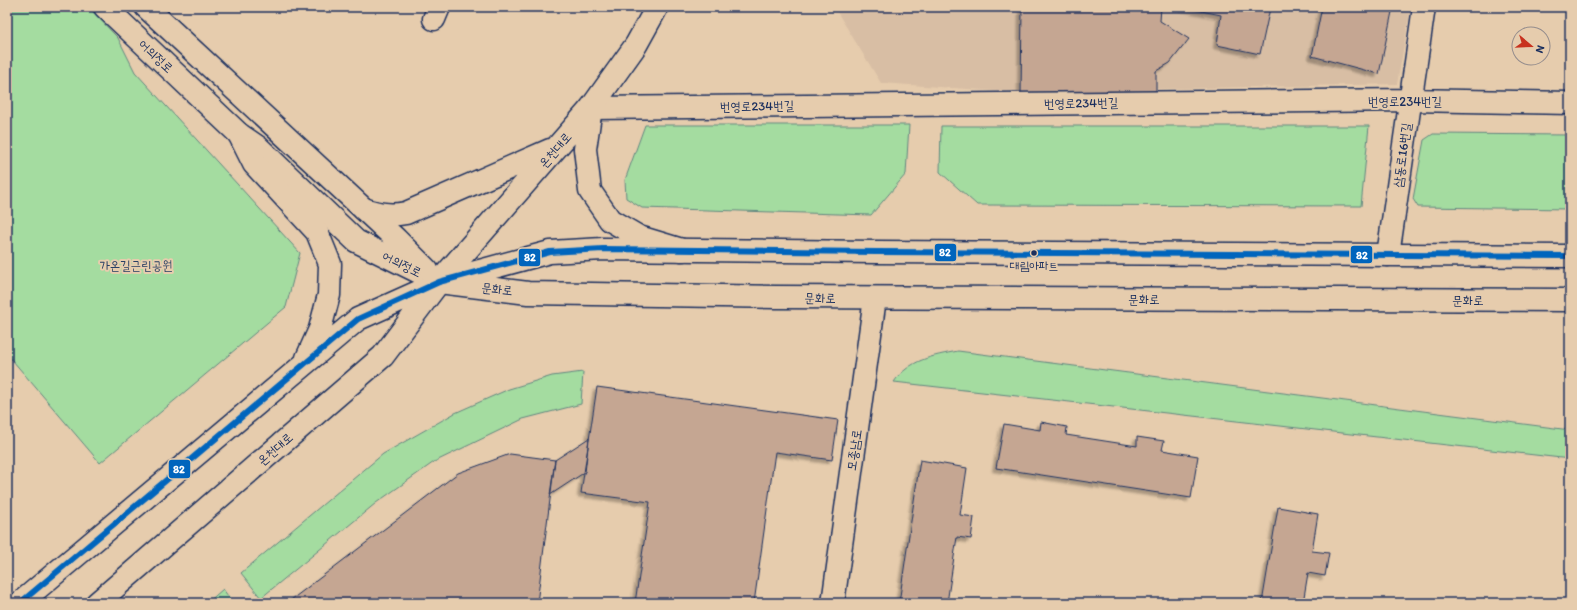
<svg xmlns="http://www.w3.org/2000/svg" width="1577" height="610" font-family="Itim,'Poor Story',sans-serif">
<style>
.built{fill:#d8bea4}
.green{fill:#a4dca0;stroke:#60867f}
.building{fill:#c5a692;stroke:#1b2f5e;filter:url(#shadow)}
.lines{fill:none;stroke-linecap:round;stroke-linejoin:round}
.street-casing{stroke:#1b2f5e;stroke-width:25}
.secondary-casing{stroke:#1b2f5e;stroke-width:25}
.primary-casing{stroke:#1b2f5e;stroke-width:25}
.street{stroke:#e6ccad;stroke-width:22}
.secondary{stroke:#e6ccad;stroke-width:22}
.primary{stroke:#e6ccad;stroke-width:22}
.bus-1-casing{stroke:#e6ccad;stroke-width:9}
.bus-1{stroke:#0065bd;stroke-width:6}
.bus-dot{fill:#1b2f5e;stroke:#e6ccad;stroke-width:1.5}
.labels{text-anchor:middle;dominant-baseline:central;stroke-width:4;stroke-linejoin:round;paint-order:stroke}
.bus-label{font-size:12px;fill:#1b2f5e;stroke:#e6ccad}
.street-label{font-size:13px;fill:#1b2f5e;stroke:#e6ccad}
.park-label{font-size:13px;fill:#294065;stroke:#e6ccad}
.line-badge{stroke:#e6ccad;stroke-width:1.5}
.badge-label{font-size:11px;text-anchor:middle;font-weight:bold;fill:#fff}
</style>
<defs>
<filter id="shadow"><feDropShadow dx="-3.5" dy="3.5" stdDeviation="1" flood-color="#0004"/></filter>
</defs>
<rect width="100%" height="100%" fill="#e6ccad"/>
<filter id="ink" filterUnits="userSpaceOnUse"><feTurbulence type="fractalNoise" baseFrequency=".025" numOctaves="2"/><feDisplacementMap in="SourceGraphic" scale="8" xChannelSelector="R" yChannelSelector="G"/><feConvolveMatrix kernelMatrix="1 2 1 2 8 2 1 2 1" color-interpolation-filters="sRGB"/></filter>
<g filter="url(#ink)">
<!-- built -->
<path class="built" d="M834 7H1411L1397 84 1011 92 881 83Z"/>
<!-- green -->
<path class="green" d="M7 7H88L118 38 135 72 300 253 286 307 100 463 7 354Z
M645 125H909L906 174 871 215 642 208 626 198 625 180Z
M941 126H1369L1361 206 977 205 940 172Z
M1433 134 1570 135V209L1418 207 1413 199 1424 140Z
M958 351 1570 430V459L894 382C910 359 933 356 958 351Z
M583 372 581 404 523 419 434 462 376 503 261 598 241 573 383 454 455 413 509 389 552 376Z
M223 589 233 603H207Z"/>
<!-- building -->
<path class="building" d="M1022 7H1161L1160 21 1189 39 1170 63 1156 71V95L1021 96Z
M1182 7 1270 8 1260 54 1217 45 1221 15Z
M1322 7H1393L1379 74 1312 56Z
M597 387 838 420 832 460 775 452 754 603H635L650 502 581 493Z
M1041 422 1067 427 1066 435 1137 446V437L1164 441 1162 450 1198 456 1191 498 996 468 1004 424 1040 430Z
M589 438 585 472 550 495 555 460Z
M510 454 555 460 537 603H287L458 473Z
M920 460 967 468 960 515 974 517 971 539 957 537 947 603H899Z
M1278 507 1318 514 1312 551 1329 553 1325 576 1308 573 1303 603H1262Z"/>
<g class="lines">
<!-- street casing -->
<g class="street-casing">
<path id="street" d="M434 19 439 7
M591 108 1410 100 1570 103
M1388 255 1424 7
M833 603 875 298"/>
</g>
<!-- secondary casing -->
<g class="secondary-casing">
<path id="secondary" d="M105 7 239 134 258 147 356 241 439 282 528 293 777 297 1570 300
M146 7 396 239 427 270
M450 279 550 252 603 249 876 252 1570 256"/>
</g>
<!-- primary casing -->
<g class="primary-casing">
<path id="primary" d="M591 108 585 149 590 191 610 220 639 237 682 250
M239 134 254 164 317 232 330 264 329 295 320 329 307 358
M364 209C379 214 390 216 406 213L550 150
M20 603 358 319 436 284
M97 603 383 356 439 282 591 108 636 45 657 7"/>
</g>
<!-- street -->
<use href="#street" class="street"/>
<!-- secondary -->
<use href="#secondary" class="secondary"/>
<!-- primary -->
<use href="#primary" class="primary"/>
<!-- bus-1 casing -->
<g class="bus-1-casing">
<path id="bus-1" d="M20 603 358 319 439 282 550 252 603 249 876 252 1570 256"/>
</g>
<!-- bus-1 -->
<use href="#bus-1" class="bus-1"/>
</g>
</g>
<!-- markers -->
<circle class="bus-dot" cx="1034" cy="253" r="3.5"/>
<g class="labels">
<!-- bus labels -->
<g class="bus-label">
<text x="1034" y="266">대림아파트</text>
</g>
<!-- street labels -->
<g class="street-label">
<text transform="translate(156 56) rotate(43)">어의정로</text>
<text x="1405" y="101">번영로234번길</text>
<text transform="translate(1081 103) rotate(-1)">번영로234번길</text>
<text transform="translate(757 106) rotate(-1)">번영로234번길</text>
<text transform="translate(555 150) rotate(-49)">온천대로</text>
<text transform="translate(1402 155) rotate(-82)">삼동로16번길</text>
<text transform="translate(402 264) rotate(26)">어의정로</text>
<text transform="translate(497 289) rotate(6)">문화로</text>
<text transform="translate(820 298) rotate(1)">문화로</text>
<text x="1144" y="299">문화로</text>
<text x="1468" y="300">문화로</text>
<text transform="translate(275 449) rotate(-41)">온천대로</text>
<text transform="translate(854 450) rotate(-82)">모종남로</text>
</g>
<!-- park labels -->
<g class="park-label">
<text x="136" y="265">가온길근린공원</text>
</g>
</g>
<g class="line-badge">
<rect x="934" y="243" width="23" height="19" rx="4" fill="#0065bd"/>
<rect x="1350" y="245" width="23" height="19" rx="4" fill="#0065bd"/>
<rect x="518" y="248" width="23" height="19" rx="4" fill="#0065bd"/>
<rect x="168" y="459" width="23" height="20" rx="4" fill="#0065bd"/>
</g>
<g class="badge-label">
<text x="945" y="256">82</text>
<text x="1362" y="259">82</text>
<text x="530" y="261">82</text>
<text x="179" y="473">82</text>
</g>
<!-- margin -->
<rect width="1577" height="610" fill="none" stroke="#e6ccad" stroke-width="24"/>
<rect x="12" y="12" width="1553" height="586" fill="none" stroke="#1b2f5e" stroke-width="1.5" filter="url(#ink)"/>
<!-- north arrow -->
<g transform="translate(1531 46) rotate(109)"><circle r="19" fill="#e6ccad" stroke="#958d8d"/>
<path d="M0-3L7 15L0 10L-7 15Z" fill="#c8321e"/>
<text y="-6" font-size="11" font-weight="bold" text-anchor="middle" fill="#1b2f5e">N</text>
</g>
</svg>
